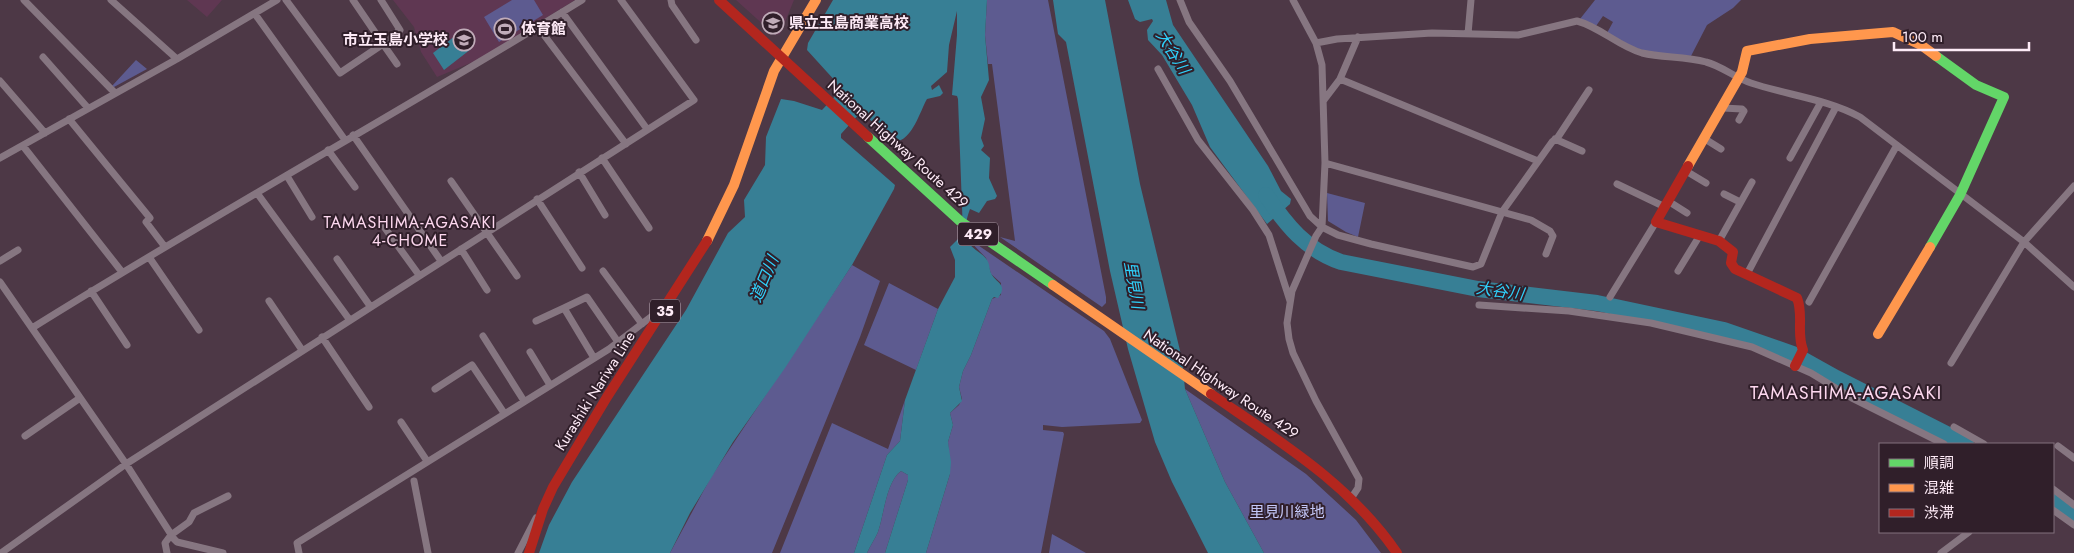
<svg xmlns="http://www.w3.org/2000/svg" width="2074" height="553" font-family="Jost,'Noto Sans JP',sans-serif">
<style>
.built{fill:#5f3752}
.green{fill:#5d5b90}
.water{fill:#377f95}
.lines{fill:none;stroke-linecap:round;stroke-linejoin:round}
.river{stroke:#377f95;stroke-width:16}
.street{stroke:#867681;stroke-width:7}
.fast{stroke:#63d668;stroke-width:10}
.slow{stroke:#ff974d;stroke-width:10}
.jam{stroke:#b3261e;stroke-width:10}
.labels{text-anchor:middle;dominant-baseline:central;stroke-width:4;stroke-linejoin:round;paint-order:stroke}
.shield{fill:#301f2a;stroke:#c0aeba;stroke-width:1}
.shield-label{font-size:14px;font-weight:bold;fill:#feebf7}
.poi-label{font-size:15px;font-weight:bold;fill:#feebf7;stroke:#301f2a;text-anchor:start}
.street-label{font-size:15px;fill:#feebf7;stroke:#301f2a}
.park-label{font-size:15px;fill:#c4c8f9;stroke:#301f2a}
.water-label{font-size:16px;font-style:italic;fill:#2fd1fb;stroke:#301f2a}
.neighbourhood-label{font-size:16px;letter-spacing:1px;fill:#fdd8ef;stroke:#301f2a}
.quarter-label{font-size:18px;letter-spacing:1px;fill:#fdd8ef;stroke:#301f2a}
</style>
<rect width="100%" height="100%" fill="#4d3846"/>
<!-- built -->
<path class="built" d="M187 0H222L207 17Z
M393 0H575L480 59 437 77 421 52 414 27Z
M736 0H794L780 34 775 35Z"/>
<!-- green -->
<path class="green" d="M512 0H534L543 15 499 42 484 17Z
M987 0H1048L1106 297V303L1102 307 1000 237 1015 241 992 64H988L985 35Z
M1595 0H1741L1733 8 1707 25 1691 56 1650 53 1631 46 1607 33 1613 22 1603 16 1596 26 1580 19Z
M136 60 147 69 114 87 112 86Z
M1327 193 1365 203 1358 237 1346 232 1328 221Z
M966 237 1104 331 1110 339 1142 420 1140 423 1062 427 1043 425V430L1063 432 1064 434 1041 553H926L950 474 948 442 953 425 950 413 959 405 962 399 959 387 963 371 971 355 992 299 1001 295V283L991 274 986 258Z
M852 265 880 281 860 337 772 553H670L711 477Z
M889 283 938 309 916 370 864 345Z
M1185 389 1306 474 1356 520 1381 553H1264L1225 482Z
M905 400 900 441 887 455 854 553H780L832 423 888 449Z
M901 471 908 475V480L885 553H867C870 546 875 539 878 532 884 515 886 482 901 471Z
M1052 534 1086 553H1049Z"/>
<!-- water -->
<path class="water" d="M833 0H987L985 35 989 80 981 97 985 119 981 138 984 146 981 150 990 158 989 178 997 196 995 199 987 201 979 213 970 209C967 217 964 229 966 237 968 248 981 251 987 260 990 264 989 271 992 275 997 283 1008 285 998 298L994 297 992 299 971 355 963 371 959 387 962 401 950 413 953 425 948 442 951 462 950 474 926 553H885L908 480V475L901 471C886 482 884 515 878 532 875 539 870 546 867 553H854L887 455 900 441 905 400 938 309 955 277V260L950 247 963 234 958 99 957 96 952 95 957 35V11L949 45 947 72 931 86 932 90 939 85 943 93 940 96 927 99C920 111 911 145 892 141L864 114 860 113 841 134V138L895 185 894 189 852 265 785 368 733 442 690 513 670 553H539L549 525 572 482 686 310 728 233 745 217 744 200 765 165 766 137 781 99 794 101 822 110 838 93 837 83 807 50 808 43Z
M1053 0H1105L1140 184 1182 359 1185 389 1225 482 1264 553H1208L1172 482 1155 442 1128 349 1110 271 1066 42 1058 34Z
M1128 0H1166L1173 25 1268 166 1281 191 1291 199 1290 204 1267 224 1210 147 1192 105 1162 55 1148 40 1147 30 1153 21 1152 19 1140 22 1135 19Z
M459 33 471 49 444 70 433 53Z"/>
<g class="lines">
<!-- river -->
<path class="river" d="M1266 195C1286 225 1306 250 1341 262L1478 289 1597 303 1724 330 1793 354 1836 378 1966 444
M2053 500 2074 515"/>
<!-- street -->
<path class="street" d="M24 0 115 93
M111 0 177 59
M286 0 340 73 383 44 353 0
M381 0 400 30 383 44 397 64
M671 0 672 5 696 40
M1180 0 1189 22 1230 81 1310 216 1322 227 1338 235 1371 244 1473 267 1481 264 1502 212 1552 142 1558 137 1589 90
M1293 0 1316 43 1322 65 1325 163 1322 227 1316 236 1292 291 1287 323 1289 339 1293 353 1316 401 1359 479 1358 488 1352 497
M562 12 647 129
M255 14 345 140
M538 27 626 144
M1468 34 1471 0
M1316 43 1337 39 1432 33 1518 35 1577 21C1600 27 1618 46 1642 53 1663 58 1685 56 1706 62 1722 66 1735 78 1751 83 1787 95 1827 99 1860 117L2024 242 2074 287
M43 57 88 108
M1158 69 1198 140 1253 210 1269 235 1290 301
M1340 79 1358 37
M0 81 45 133
M1324 100 1340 79 1538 161
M1723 108 1742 109 1744 111 1739 120
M69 119 150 218 146 222 165 247
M353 135 441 261
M1555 139 1582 151
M1705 139 1721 149
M23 146 122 272
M328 150 355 187
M0 158 177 59 277 0
M602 158 649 228
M1790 158 1821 102
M1325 163 1531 220 1550 231 1553 236 1546 254
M1686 171 1706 183
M579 172 605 215
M287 176 312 217
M451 181 517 276
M1617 184 1665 207
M257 193 349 319
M1724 194 1740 202
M537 199 582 268
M1668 201 1687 213
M382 224 419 275
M1719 241 1752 182
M461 249 487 290
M149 257 199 330
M337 259 370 306
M0 261 18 250
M603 271 642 324
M1678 271 1700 235
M1747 274 1836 107
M0 282 126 464 174 539 177 542 223 553
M91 291 127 345
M1610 297 1656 222
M269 301 302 350
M1809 302 1897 145
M1479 305 1569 311 1651 323 1752 347 1811 373 1852 398 1944 444
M536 321 564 308
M32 328C213 215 400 112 582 0
M483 336 524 401
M322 337 369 407
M530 352 550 385
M594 358 564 308 587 297 618 342
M1951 363 2024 242 2074 186
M435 389 472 365 504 413
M401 422 427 461
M1954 427 1984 444
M25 436 80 398
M2058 446 2074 458
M414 481 428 553
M2053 489 2074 505
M2053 510 2074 525
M1 553 126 464 694 100 621 0
M167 553 165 543 171 535 189 522 194 513 228 496
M299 553 297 543 609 349 660 310
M518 553 536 518
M1941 553 1969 532"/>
<!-- fast -->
<path class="fast" d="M868 137 960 221 1053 285
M1930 247 1960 195 2004 97 1976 85 1936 56"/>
<!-- slow -->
<path class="slow" d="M1688 166 1742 72 1747 51 1810 39 1893 32 1921 45 1936 56
M707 241 734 185 774 71 816 0
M1053 285 1211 394
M1878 334 1930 247"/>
<!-- jam -->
<path class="jam" d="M719 0 868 137
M1688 166 1656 222 1719 241 1733 252 1731 263 1735 269 1797 298C1804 315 1796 333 1803 350L1795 366
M1211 394C1279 441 1349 483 1397 553
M529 553 543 509 553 487 607 397 707 241"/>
</g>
<!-- icons -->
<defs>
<g id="school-ring" transform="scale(1.125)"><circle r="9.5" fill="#301f2a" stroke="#c0acb9" stroke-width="1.5"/><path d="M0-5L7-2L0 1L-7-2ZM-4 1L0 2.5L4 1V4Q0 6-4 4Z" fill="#c0acb9"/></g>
<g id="stadium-ring" transform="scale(1.125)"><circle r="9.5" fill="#301f2a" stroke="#c0acb9" stroke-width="1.5"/><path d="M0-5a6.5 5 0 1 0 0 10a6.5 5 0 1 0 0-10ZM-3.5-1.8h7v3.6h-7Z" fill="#c0acb9"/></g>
</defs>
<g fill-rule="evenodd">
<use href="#school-ring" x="773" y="23"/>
<use href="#stadium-ring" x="505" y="29"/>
<use href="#school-ring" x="464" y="40"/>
</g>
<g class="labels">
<!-- shield labels -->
<g class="shield">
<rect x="958" y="222.5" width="40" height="23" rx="4"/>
<rect x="650" y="299.5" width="30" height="23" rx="4"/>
</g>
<g class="shield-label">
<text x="978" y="234">429</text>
<text x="665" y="311">35</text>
</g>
<!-- poi labels -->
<g class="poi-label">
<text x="789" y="23">県立玉島商業高校</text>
<text x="521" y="29">体育館</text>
<text x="448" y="40" text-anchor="end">市立玉島小学校</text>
</g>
<!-- street labels -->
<g class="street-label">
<text transform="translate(898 144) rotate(42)">National Highway Route 429</text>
<text transform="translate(1221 384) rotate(34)">National Highway Route 429</text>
<text transform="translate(595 391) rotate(-58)">Kurashiki Nariwa Line</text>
</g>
<!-- park labels -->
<g class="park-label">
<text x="1287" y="512">里見川緑地</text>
</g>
<!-- water labels -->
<g class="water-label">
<text transform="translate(1173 52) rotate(58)">大谷川</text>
<text transform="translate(764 279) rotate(-67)">道口川</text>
<text transform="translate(1134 285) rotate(80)">里見川</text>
<text transform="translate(1500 291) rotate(8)">大谷川</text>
</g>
<!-- neighbourhood labels -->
<g class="neighbourhood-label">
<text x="410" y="222">TAMASHIMA-AGASAKI<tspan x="410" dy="18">4-CHOME</tspan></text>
</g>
<!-- quarter labels -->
<g class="quarter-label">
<text x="1846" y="393">TAMASHIMA-AGASAKI</text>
</g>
</g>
<!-- legend -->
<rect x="1879" y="443" width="175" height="90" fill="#301f2a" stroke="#82717c"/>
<rect x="1889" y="459" width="25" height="8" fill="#63d668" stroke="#82717c"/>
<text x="1924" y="468" font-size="15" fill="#feebf7">順調</text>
<rect x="1889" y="484" width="25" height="8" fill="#ff974d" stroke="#82717c"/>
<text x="1924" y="493" font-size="15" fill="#feebf7">混雑</text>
<rect x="1889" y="509" width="25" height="8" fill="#b3261e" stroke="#82717c"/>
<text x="1924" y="518" font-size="15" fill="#feebf7">渋滞</text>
<!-- scale -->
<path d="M1894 42v8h135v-8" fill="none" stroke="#feebf7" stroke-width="2.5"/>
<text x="1902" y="42" font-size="15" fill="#feebf7" stroke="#301f2a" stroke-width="4" paint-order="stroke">100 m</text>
</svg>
